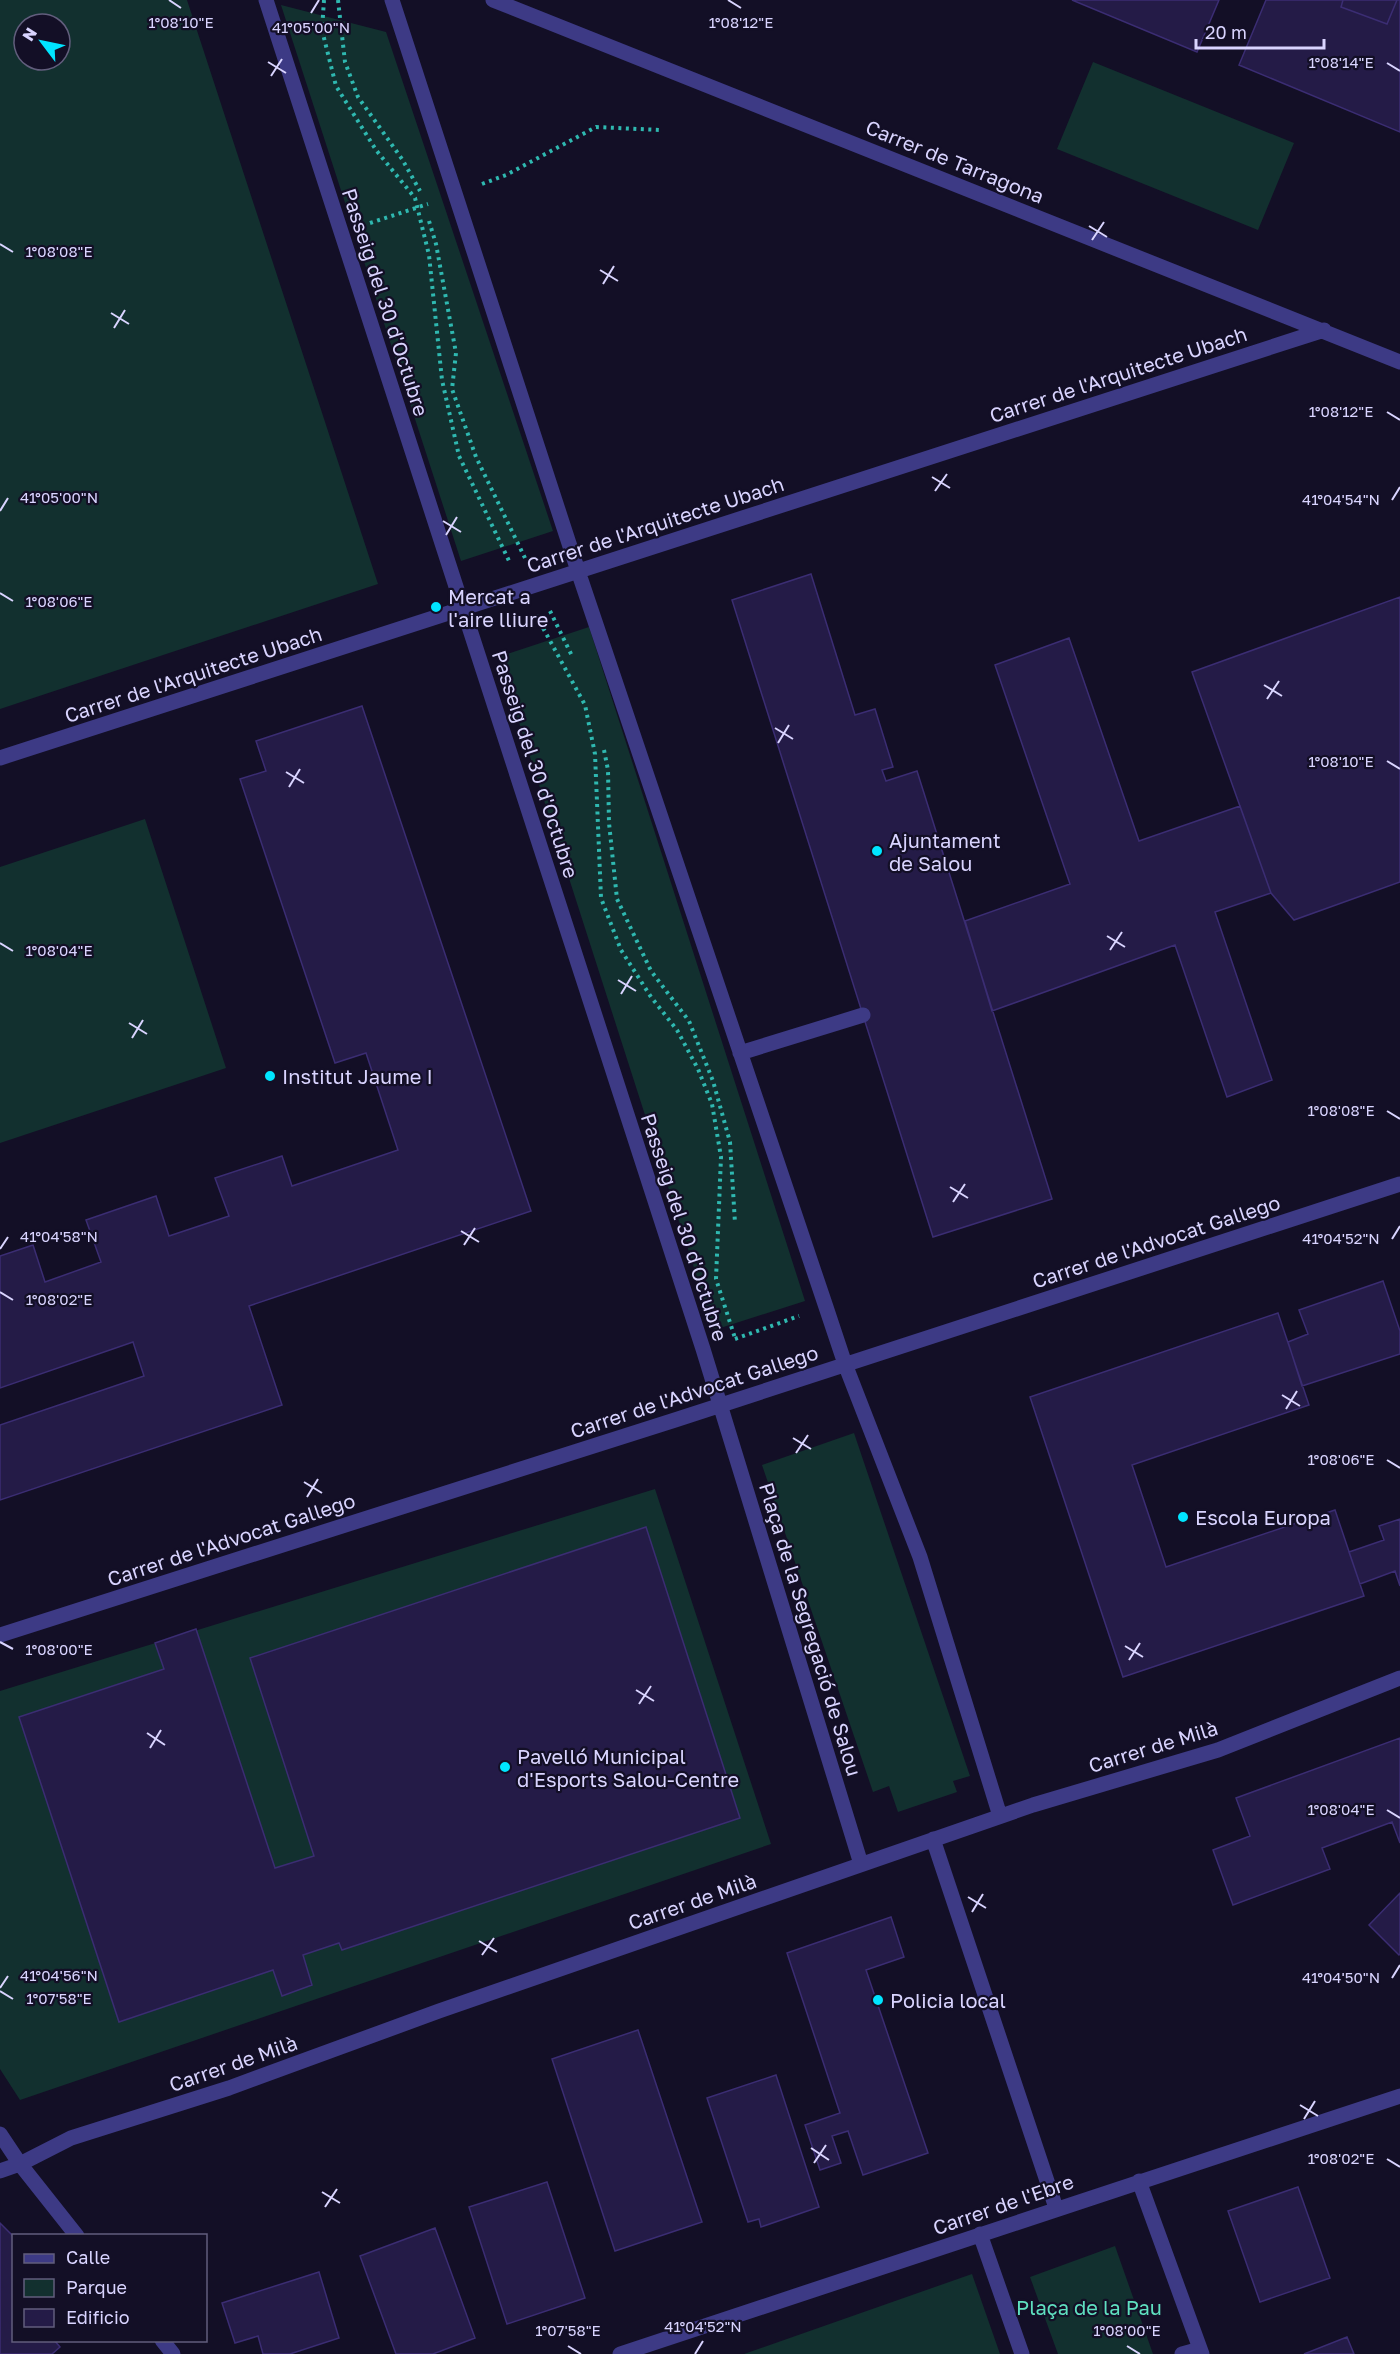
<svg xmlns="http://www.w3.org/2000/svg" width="1400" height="2354" font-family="'Golos Text',sans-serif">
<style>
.green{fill:#12302f;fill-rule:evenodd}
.building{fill:#241b47;stroke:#3b2d73;stroke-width:1.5}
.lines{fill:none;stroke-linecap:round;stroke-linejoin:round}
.path{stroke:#2fb8b0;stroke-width:4;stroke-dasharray:3 4.5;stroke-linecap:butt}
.minor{stroke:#3d3a85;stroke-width:15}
.ticks{fill:none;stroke:#d9d4ff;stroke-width:2}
.poi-dot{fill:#00e5ff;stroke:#130f26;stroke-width:2}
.labels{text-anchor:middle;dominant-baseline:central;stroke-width:4.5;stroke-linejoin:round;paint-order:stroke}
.street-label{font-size:20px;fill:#d9d4ff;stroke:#130f26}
.poi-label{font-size:20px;fill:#d9d4ff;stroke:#130f26;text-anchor:start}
.park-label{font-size:20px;fill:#5fe0c0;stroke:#130f26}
.ticks-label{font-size:15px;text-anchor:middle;fill:#d9d4ff;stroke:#130f26;stroke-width:4.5;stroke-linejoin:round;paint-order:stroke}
</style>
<rect width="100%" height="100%" fill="#130f26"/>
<!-- green -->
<path class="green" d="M0 0H187L378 584 0 709ZM24 24H60V60H24Z
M281 5 386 32 553 531 461 561Z
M1093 62 1294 143 1258 230 1057 149Z
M589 627 805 1301 714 1330 498 657Z
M145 819 226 1068 0 1143V867Z
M854 1433 970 1776 953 1781 957 1792 898 1812 889 1786 873 1792 762 1465Z
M655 1489 771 1844 20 2100 0 2069V1691Z
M1115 2246 1153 2354H1058L1030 2277Z
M972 2274 1000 2354H744Z"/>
<!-- building -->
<path class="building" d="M1072 0H1219L1197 52Z
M1266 0H1343L1341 7 1387 24 1397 0H1400V132L1239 65Z
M1343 0H1397L1387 24 1341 7Z
M811 574 855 715 875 709 893 767 882 770 886 781 917 771 1052 1199 933 1237 732 600Z
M1400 597V882L1294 920 1271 893 1192 672Z
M1069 638 1139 841 1240 806 1271 893 1215 912 1272 1080 1227 1097 1175 945 992 1011 965 921 1070 884 995 665Z
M362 706 531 1211 249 1306 282 1405 0 1500V1425L144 1376 133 1342 0 1388V1256L33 1245 45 1282 101 1262 86 1220 156 1196 169 1236 229 1216 215 1178 282 1156 292 1186 398 1150 366 1053 335 1063 240 779 266 771 256 741Z
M1383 1281 1400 1331V1354L1302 1386 1288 1342 1308 1334 1299 1310Z
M1278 1313 1309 1405 1132 1465 1166 1567 1335 1510 1364 1596 1123 1677 1030 1397Z
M1400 1519V1586L1395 1571 1360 1584 1349 1552 1384 1540 1379 1526Z
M646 1527 740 1818 342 1950 339 1943 303 1955 312 1985 282 1996 273 1970 119 2022 19 1717 164 1669 155 1643 196 1629 275 1868 314 1856 250 1658Z
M1400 1738V1843L1392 1822 1322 1848 1330 1869 1233 1905 1213 1850 1250 1836 1236 1798Z
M1400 1893V1954L1399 1955 1369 1925Z
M891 1917 904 1957 866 1970 928 2153 863 2175 848 2131 832 2136 841 2163 820 2170 805 2125 840 2113 787 1953Z
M638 2030 702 2222 615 2251 552 2059Z
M776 2075 819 2207 761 2227 759 2219 748 2222 707 2098Z
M547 2182 585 2298 507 2324 469 2207Z
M1298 2187 1330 2278 1260 2302 1228 2211Z
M0 2223 14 2237V2340H54L60 2347 52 2354H0Z
M435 2228 475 2338 433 2354H396L360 2256Z
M319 2272 339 2338 290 2354H263L258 2336 235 2343 222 2303Z
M1347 2337 1354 2354H1304Z"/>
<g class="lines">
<!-- path -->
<path class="path" d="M324 0 322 30 336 86 376 150 415 198 429 255 442 380 459 456 510 563
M338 0 345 62 358 97 402 159 420 191
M482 184 506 175 596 127 660 130
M429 221 436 244 456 353 452 389 476 457 525 558
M370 223 428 204
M550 611 573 658
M536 615 585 705 595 754 601 898 621 950 651 997 677 1030 698 1069 712 1104 721 1157 716 1279 735 1338
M604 750 608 770 609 823 617 899 651 971 689 1021 713 1081 730 1142 735 1223
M735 1339 799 1316"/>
<!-- minor -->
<path class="minor" d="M266 0 703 1349 861 1864
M392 0 578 571 826 1307 845 1364 920 1557 1000 1816
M493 0 1400 362
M0 758 1324 330
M740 1053 863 1015
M0 1635 675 1420 1400 1184
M933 1839 1056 2208
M0 2134 20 2164 77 2236
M0 2171 20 2164 71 2138 229 2088 439 2011 1033 1805 1218 1750 1400 1678
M1139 2181 1202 2354
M980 2234 1022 2354
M162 2340 173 2354
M620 2354 1400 2096
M1182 2354 1200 2349"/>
</g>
<!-- ticks -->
<path class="ticks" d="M169 0 181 8M728 0 741 8M311 13 319 0M268 62 286 73M1387 63 1400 71M271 76 282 59M1089 226 1107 237M1092 240 1104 222M0 244 13 252M600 270 618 281M603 284 614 266M111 313 129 324M114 328 125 310M1387 412 1400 420M932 477 950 488M935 491 947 474M1392 500 1400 487M0 511 8 498M443 521 461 532M446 535 457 517M0 593 13 601M1264 685 1282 696M1267 699 1279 681M775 728 793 739M778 743 789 725M1387 761 1400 769M286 772 304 783M289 787 300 769M1107 936 1125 947M0 943 13 951M1110 950 1122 932M618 980 636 991M621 994 632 976M129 1023 147 1034M132 1038 143 1020M1387 1111 1400 1119M950 1187 968 1198M953 1202 965 1184M461 1231 479 1242M1392 1239 1400 1226M464 1245 475 1228M0 1249 8 1237M0 1292 13 1300M1282 1395 1300 1406M1286 1409 1297 1391M793 1438 811 1449M796 1453 808 1435M1387 1460 1400 1468M304 1482 322 1493M307 1497 318 1479M0 1642 13 1649M1125 1646 1143 1657M1129 1660 1140 1643M636 1690 654 1701M639 1704 651 1686M147 1733 165 1745M150 1748 161 1730M1387 1810 1400 1818M968 1897 986 1908M972 1912 983 1894M479 1941 497 1952M482 1955 494 1938M1392 1978 1400 1965M0 1988 8 1976M0 1991 13 1999M1300 2105 1318 2116M1304 2119 1315 2101M811 2148 829 2160M1387 2159 1400 2167M814 2163 826 2145M322 2192 340 2203M325 2207 337 2189M568 2346 581 2354M1127 2346 1140 2354M695 2354 703 2341"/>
<!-- markers -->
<g class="poi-dot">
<circle cx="436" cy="607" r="6"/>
<circle cx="877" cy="851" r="6"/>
<circle cx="270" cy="1076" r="6"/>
<circle cx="1183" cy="1517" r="6"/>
<circle cx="505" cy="1767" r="6"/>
<circle cx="878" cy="2000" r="6"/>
</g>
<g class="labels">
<!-- street labels -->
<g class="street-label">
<text transform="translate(955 161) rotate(22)">Carrer de Tarragona</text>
<text transform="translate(386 302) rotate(72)">Passeig del 30 d'Octubre</text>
<text transform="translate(1118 374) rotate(-18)">Carrer de l'Arquitecte Ubach</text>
<text transform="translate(655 524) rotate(-18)">Carrer de l'Arquitecte Ubach</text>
<text transform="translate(193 674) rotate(-18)">Carrer de l'Arquitecte Ubach</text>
<text transform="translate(536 764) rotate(72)">Passeig del 30 d'Octubre</text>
<text transform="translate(685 1227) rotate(72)">Passeig del 30 d'Octubre</text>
<text transform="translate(1156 1241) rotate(-18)">Carrer de l'Advocat Gallego</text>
<text transform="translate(694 1391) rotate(-18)">Carrer de l'Advocat Gallego</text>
<text transform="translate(231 1539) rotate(-18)">Carrer de l'Advocat Gallego</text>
<text transform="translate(811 1629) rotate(73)">Plaça de la Segregació de Salou</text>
<text transform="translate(1153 1746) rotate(-17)">Carrer de Milà</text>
<text transform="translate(692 1901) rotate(-19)">Carrer de Milà</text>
<text transform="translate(233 2063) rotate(-19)">Carrer de Milà</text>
<text transform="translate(1003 2204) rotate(-19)">Carrer de l'Ebre</text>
</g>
<!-- poi labels -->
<g class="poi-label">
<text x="448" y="596">Mercat a<tspan x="448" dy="23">l'aire lliure</tspan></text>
<text x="889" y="840">Ajuntament<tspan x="889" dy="23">de Salou</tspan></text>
<text x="282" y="1076">Institut Jaume I</text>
<text x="1195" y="1517">Escola Europa</text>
<text x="517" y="1756">Pavelló Municipal<tspan x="517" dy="23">d'Esports Salou-Centre</tspan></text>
<text x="890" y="2000">Policia local</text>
</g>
<!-- park labels -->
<g class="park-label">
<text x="1089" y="2307">Plaça de la Pau</text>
</g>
</g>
<g class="ticks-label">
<text x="181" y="28">1°08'10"E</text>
<text x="741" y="28">1°08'12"E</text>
<text x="311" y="33">41°05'00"N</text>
<text x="1341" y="68">1°08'14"E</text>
<text x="59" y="257">1°08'08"E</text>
<text x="1341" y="417">1°08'12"E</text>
<text x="59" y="503">41°05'00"N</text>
<text x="1341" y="505">41°04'54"N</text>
<text x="59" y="607">1°08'06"E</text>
<text x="1341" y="767">1°08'10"E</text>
<text x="59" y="956">1°08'04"E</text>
<text x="1341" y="1116">1°08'08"E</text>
<text x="59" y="1242">41°04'58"N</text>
<text x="1341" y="1244">41°04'52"N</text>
<text x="59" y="1305">1°08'02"E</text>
<text x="1341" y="1465">1°08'06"E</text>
<text x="59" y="1655">1°08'00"E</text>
<text x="1341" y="1815">1°08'04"E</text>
<text x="59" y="1981">41°04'56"N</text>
<text x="1341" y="1983">41°04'50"N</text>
<text x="59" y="2004">1°07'58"E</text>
<text x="1341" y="2164">1°08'02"E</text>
<text x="703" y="2332">41°04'52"N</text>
<text x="568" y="2336">1°07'58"E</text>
<text x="1127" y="2336">1°08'00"E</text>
</g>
<!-- legend -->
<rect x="12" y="2234" width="195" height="108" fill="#130f26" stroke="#625e7d" stroke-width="1.5"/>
<rect x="24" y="2254" width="30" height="9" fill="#3d3a85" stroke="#625e7d" stroke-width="1.5"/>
<text x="66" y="2264" font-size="18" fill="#d9d4ff">Calle</text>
<rect x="24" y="2279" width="30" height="18" fill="#12302f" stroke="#625e7d" stroke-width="1.5"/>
<text x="66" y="2294" font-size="18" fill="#d9d4ff">Parque</text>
<rect x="24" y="2309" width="30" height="18" fill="#241b47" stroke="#625e7d" stroke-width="1.5"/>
<text x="66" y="2324" font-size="18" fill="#d9d4ff">Edificio</text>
<!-- north arrow -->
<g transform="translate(42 42) rotate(302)"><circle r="28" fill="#130f26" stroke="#625e7d" stroke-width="1.5"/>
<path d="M0-4.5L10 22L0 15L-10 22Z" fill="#00e5ff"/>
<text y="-9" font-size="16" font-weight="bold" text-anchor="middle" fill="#d9d4ff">N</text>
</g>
<!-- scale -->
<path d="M1196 39v9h128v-9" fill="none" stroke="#d9d4ff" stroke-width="3"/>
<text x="1205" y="39" font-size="18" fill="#d9d4ff" stroke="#130f26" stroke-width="4.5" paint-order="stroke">20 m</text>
</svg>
